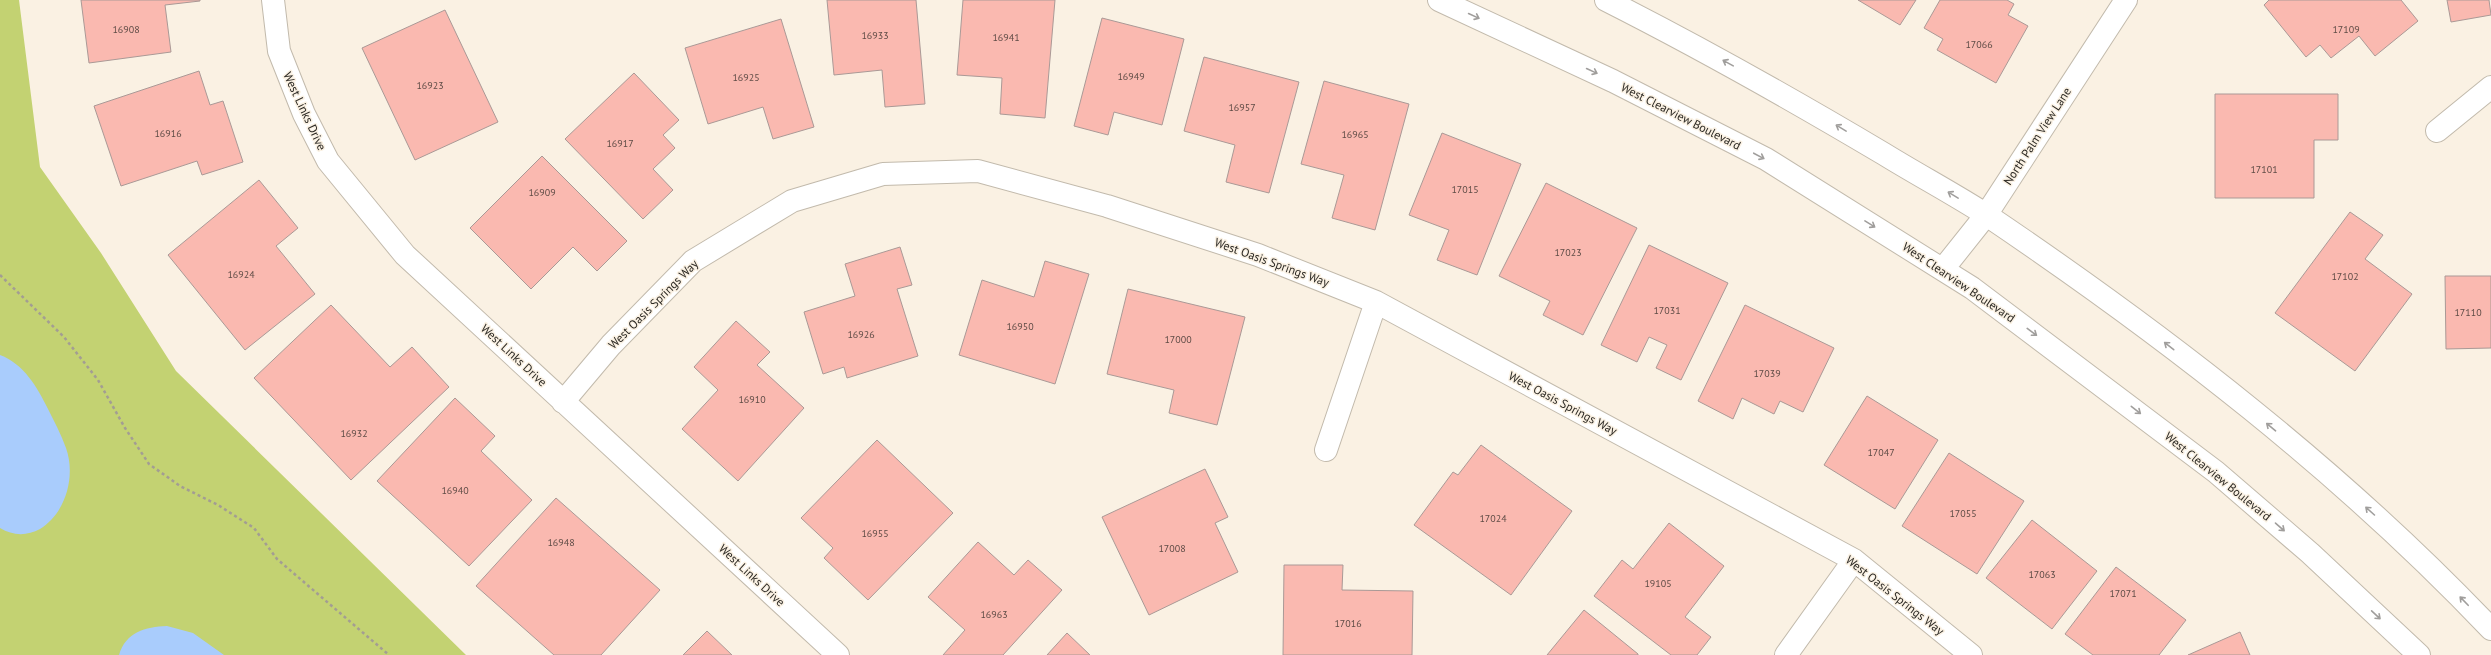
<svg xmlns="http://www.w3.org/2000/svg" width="2491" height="655" font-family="'PT Sans',sans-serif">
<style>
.green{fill:#c3d272}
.water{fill:#a9ccfc}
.building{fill:#fab9b0;stroke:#aa9996}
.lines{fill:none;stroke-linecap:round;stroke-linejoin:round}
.street-casing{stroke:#c2baac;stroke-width:24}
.secondary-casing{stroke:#c2baac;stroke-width:24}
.path{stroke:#a39d93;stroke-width:2.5;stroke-dasharray:3 3;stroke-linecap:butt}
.street{stroke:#fff;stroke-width:22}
.secondary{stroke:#fff;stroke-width:22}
.oneway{stroke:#a09e9c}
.labels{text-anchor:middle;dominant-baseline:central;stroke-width:3;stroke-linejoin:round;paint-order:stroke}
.number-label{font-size:10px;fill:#5f4c46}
.street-label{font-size:12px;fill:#2b2823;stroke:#faf1e3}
</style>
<rect width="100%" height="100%" fill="#faf1e3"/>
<!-- green -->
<path class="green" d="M0 0H19L40 167 101 253 176 371 466 655H0Z"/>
<!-- water -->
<path class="water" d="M0 355C24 364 37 387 48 409 54 421 61 434 66 448 76 476 66 513 40 529 27 536 13 536 0 528Z
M167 626 193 633 224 655H119C126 632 145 627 167 626Z"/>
<!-- building -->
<path class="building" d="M81 0H200V1L165 5 171 52 89 63Z
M827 0H916L925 104 885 107 882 70 834 75Z
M963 0H1055L1045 118 1000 114 1002 78 957 75Z
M1858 0H1916L1900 25Z
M1940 0H2007L2014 4 2008 15 2028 26 1996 83 1937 50 1943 39 1924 28Z
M2269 0H2401L2418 21 2375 56 2359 36 2331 58 2320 45 2306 57 2264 5Z
M2447 0H2489L2491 15 2451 22Z
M445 10 498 122 415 160 362 48Z
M1102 18 1184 39 1162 125 1114 112 1108 135 1074 126Z
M781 19 814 127 773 139 763 107 708 124 685 48Z
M1204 57 1299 82 1269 193 1226 182 1235 145 1184 131Z
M199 71 210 105 223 101 243 162 202 175 197 161 121 186 94 106Z
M634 73 679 120 663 135 675 148 653 169 673 190 643 219 565 139Z
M1324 81 1409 104 1375 230 1332 218 1344 175 1301 164Z
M2215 94H2338V140H2314V198H2215Z
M1442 133 1521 164 1477 275 1437 260 1449 230 1409 215Z
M542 156 627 241 597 271 573 247 531 289 470 228Z
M259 180 298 228 276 246 315 294 245 350 168 255Z
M1546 183 1637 228 1583 335 1543 315 1550 301 1499 276Z
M2350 212 2383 235 2365 259 2412 294 2355 371 2275 313Z
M1649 245 1728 283 1681 380 1656 368 1667 345 1649 337 1637 362 1601 345Z
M900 247 912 285 897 289 918 356 847 378 844 367 823 374 804 312 855 296 845 264Z
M1045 261 1089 274 1055 384 959 355 982 280 1034 297Z
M2445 276H2491V348L2446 349Z
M1128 289 1245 317 1217 425 1169 413 1174 390 1107 374Z
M331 305 390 367 412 347 449 387 351 480 254 378Z
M1745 305 1834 348 1803 412 1780 401 1774 414 1742 398 1733 419 1698 401Z
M736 321 770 352 757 365 804 408 738 481 682 429 718 390 694 367Z
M1867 396 1938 440 1895 509 1824 465Z
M455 398 495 436 481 451 532 500 469 566 377 481Z
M877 440 953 513 868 600 824 558 833 548 801 518Z
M1481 445 1572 511 1511 595 1414 525 1453 472 1458 475Z
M1949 453 2024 501 1977 574 1902 526Z
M1205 469 1228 517 1215 523 1238 572 1149 615 1102 517Z
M556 498 660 590 601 655H554L476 586Z
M2032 520 2097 571 2052 629 1986 578Z
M1669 523 1724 566 1685 617 1711 637 1697 655H1671L1594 596 1622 560 1633 569Z
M978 542 1014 575 1028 560 1062 590 1003 655H943L965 630 928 597Z
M1284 565H1343L1342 590 1413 591 1412 655H1283Z
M2116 567 2186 620 2159 655H2093L2065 634Z
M1584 610 1638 654V655H1547Z
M707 631 732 655H683Z
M2240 632 2250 655H2188Z
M1067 633 1090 655H1047Z"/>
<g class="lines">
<!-- street casing -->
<g class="street-casing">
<path id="street" d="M273 0 279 51 304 114 328 161 405 255 838 655
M2437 131 2491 87
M563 402 611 345 693 261 792 201 883 174 978 171 1107 206 1258 255 1376 302 1854 560 1971 655
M1326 450 1376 302
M1786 655 1854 560"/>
</g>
<!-- secondary casing -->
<g class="secondary-casing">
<path id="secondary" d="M1439 0 1613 81 1766 159 1972 288 2216 472 2310 553 2419 655
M1606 0C1701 48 1793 100 1884 154 1918 175 1954 194 1988 216 2167 337 2342 472 2491 629
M1943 269 1986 215 2126 0"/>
</g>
<!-- path -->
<path class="path" d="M0 275 64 337 98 380 125 428 149 464 180 486 218 505 254 528 277 559 389 655"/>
<!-- street -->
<use href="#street" class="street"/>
<!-- secondary -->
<use href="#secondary" class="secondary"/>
</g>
<!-- one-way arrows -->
<defs><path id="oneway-shaft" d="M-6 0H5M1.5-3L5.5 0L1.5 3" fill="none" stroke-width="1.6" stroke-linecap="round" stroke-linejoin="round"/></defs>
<g class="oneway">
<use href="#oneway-shaft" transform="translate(1474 16) rotate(25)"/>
<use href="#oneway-shaft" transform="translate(1728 63) rotate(-151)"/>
<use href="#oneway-shaft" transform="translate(1592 71) rotate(25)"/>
<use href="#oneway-shaft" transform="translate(1841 128) rotate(-149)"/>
<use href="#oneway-shaft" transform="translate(1759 156) rotate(28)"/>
<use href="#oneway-shaft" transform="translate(1953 195) rotate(-149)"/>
<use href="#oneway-shaft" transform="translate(1870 224) rotate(32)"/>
<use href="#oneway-shaft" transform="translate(2032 332) rotate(37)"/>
<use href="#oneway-shaft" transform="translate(2169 346) rotate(-142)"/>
<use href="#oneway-shaft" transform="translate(2136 410) rotate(38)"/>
<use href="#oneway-shaft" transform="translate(2271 427) rotate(-140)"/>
<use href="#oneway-shaft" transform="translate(2370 511) rotate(-138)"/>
<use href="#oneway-shaft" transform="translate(2280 527) rotate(41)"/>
<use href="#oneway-shaft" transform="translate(2464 601) rotate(-134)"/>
<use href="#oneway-shaft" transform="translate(2376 615) rotate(43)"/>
</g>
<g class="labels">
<!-- number labels -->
<g class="number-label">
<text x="126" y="29">16908</text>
<text x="2346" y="29">17109</text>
<text x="875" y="35">16933</text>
<text x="1006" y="37">16941</text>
<text x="1979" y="44">17066</text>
<text x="1131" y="76">16949</text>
<text x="746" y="77">16925</text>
<text x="430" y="85">16923</text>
<text x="1242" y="107">16957</text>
<text x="168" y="133">16916</text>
<text x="1355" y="134">16965</text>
<text x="620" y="143">16917</text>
<text x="2264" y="169">17101</text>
<text x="1465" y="189">17015</text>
<text x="542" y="192">16909</text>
<text x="1568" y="252">17023</text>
<text x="241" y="274">16924</text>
<text x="2345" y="276">17102</text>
<text x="1667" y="310">17031</text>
<text x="2468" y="312">17110</text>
<text x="1020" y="326">16950</text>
<text x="861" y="334">16926</text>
<text x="1178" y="339">17000</text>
<text x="1767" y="373">17039</text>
<text x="752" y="399">16910</text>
<text x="354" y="433">16932</text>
<text x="1881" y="452">17047</text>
<text x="455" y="490">16940</text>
<text x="1963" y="513">17055</text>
<text x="1493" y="518">17024</text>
<text x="875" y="533">16955</text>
<text x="561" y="542">16948</text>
<text x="1172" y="548">17008</text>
<text x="2042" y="574">17063</text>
<text x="1658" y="583">19105</text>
<text x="2123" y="593">17071</text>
<text x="994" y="614">16963</text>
<text x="1348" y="623">17016</text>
</g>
<!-- street labels -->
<g class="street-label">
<text transform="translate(305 111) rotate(65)">West Links Drive</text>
<text transform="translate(1681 116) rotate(27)">West Clearview Boulevard</text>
<text transform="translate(2037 136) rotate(-57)">North Palm View Lane</text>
<text transform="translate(1272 262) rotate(20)">West Oasis Springs Way</text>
<text transform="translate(1959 282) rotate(34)">West Clearview Boulevard</text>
<text transform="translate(653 304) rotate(-45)">West Oasis Springs Way</text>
<text transform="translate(514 355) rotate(43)">West Links Drive</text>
<text transform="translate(1563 403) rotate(28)">West Oasis Springs Way</text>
<text transform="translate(2218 476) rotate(39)">West Clearview Boulevard</text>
<text transform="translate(752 575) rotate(43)">West Links Drive</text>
<text transform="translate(1895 595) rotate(38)">West Oasis Springs Way</text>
</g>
</g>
</svg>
